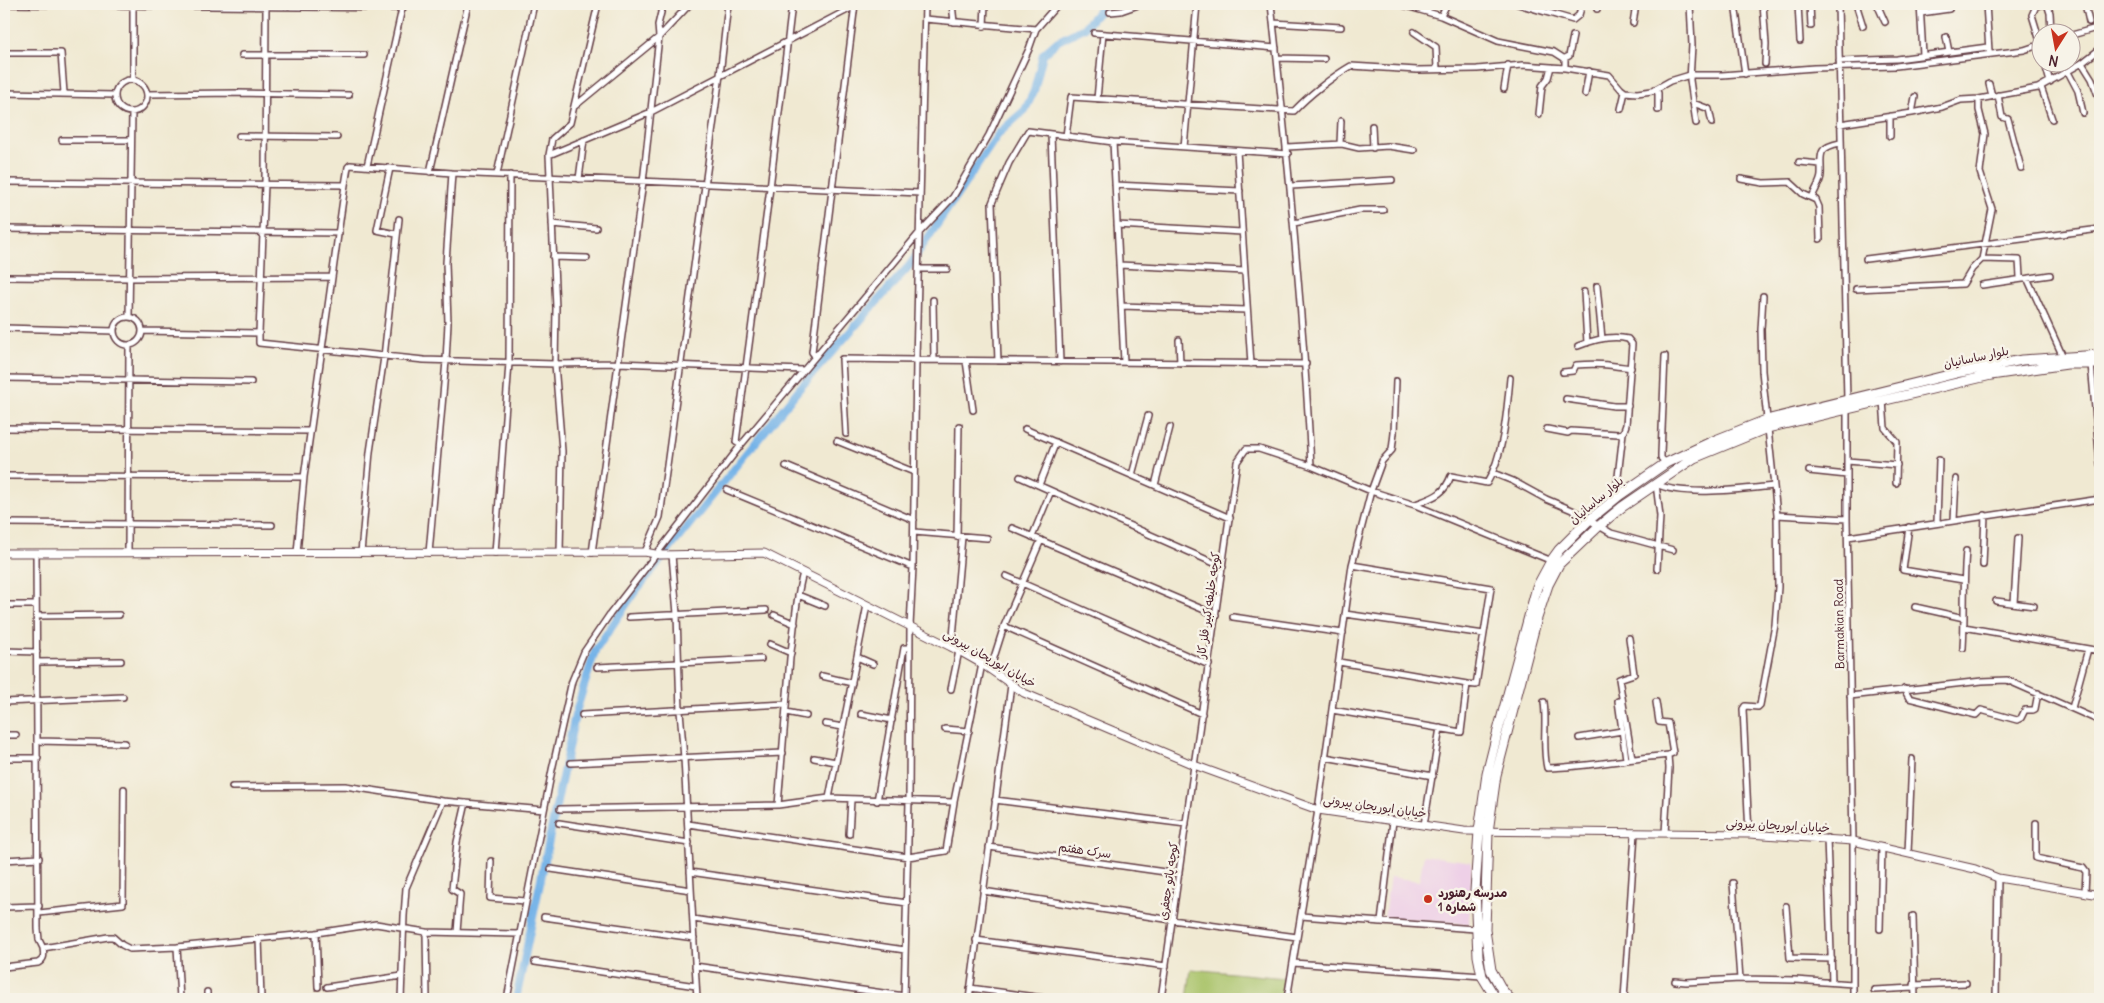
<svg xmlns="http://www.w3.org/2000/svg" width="2104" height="1003" font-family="Delius,'Playpen Sans Arabic',sans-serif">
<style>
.built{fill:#eed0e7}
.green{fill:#a9c369;stroke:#7a714a}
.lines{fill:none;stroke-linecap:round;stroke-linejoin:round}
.river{stroke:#75b3e8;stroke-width:8}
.minor-casing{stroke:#633d44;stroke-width:8}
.tertiary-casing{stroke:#633d44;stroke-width:9}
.trunk-casing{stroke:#633d44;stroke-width:11}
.minor{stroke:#fff;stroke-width:5}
.tertiary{stroke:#fff;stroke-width:7}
.trunk{stroke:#fff;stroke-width:9}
.poi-dot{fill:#c8321e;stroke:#f7f3e8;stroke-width:2}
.labels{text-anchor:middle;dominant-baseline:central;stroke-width:5;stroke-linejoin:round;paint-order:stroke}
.street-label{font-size:12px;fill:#4a1f2b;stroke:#f7f3e8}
.poi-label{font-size:12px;font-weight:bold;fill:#4a1f2b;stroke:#f7f3e8;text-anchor:start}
</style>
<rect width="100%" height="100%" fill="#f7f3e8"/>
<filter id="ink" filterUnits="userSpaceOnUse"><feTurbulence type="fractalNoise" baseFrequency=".02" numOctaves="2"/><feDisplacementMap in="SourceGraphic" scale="10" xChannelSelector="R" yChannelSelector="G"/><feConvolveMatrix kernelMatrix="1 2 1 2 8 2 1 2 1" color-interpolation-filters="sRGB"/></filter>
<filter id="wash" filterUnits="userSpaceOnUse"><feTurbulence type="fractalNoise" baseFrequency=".0096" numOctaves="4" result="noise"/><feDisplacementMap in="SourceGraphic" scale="20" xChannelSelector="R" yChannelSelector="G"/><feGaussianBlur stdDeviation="1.12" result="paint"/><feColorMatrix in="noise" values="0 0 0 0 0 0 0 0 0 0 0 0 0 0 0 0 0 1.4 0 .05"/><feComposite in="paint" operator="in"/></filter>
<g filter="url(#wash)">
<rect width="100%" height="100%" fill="#f0e9d2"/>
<!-- built -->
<path class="built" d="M1424 855 1472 862 1469 924 1384 917 1390 877 1419 881Z"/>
<!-- green -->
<path class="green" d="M1191 969 1285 978 1281 999H1187Z"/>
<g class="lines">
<!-- river -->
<path class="river" d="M516 999 575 715 595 651 634 593 799 389 909 266 999 133 1025 110 1034 91 1043 54 1058 41 1084 28 1105 4"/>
</g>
</g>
<g filter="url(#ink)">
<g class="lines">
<!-- minor casing -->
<g class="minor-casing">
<path id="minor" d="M4 4 403 8
M952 4 954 22
M1271 4C1288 158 1303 311 1311 466L1371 491 1415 505 1552 561
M1399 4 1441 16 1498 41 1554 52 1565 59V68
M1518 4 1573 20 1579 15 1582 4
M1690 4 1692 45 1690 80 1696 123
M1735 4 1745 74
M1763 4 1766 44 1765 64
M1798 4 1800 41
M1810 4 1811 26
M1838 4 1847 400V519L1853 841V999
M1856 4 1863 26
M1877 4 1885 22
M1920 4 1923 55
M1986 4 1989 51
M2047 4 2050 13 2051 31
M2085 4 2089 22
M133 5V79
M1597 9V4
M1110 12 1121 11 1141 4
M1921 13 1949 9
M1441 16 1447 4
M925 19 1036 29
M1273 23 1341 27
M1633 23 1636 4
M984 26 985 4
M2097 28 2100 37
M1414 32 1436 47 1437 69
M1094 33 1276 48
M2072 35 2100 27
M1946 37 1949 52
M2039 38 2032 15 2036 6 2044 4
M4 53H61L64 93
M242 55H364
M1277 58 1324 59
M1565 58 1569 56 1573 36
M1839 61 1897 59 1988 47
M2082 63 2092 79 2100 101
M2045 64 2050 82
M2068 72 2078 91 2083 113
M115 96a16 16 0 1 1 32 0a16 16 0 1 1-32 0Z
M1989 84 1992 96
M2041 87 2052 119
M1504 89 1508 65
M1655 89 1658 93V110
M4 93 115 95
M147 94 238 93 349 95
M1585 94 1589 71
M1998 95 2002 117 2008 119 2021 168
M1097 99 1103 34
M1693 103 1709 109 1712 123
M575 106 659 37 690 4
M1621 109 1625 92
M1912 113 1915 97
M1539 114 1542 86 1548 78 1551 67
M1890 116V136
M1840 124 1912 113 1942 107 1961 100 1979 99 2038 88 2082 63 2100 49
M1372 126 1373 148
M1051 135 1060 362
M239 136 337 137
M1066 136 1071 97 1294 111C1309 95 1332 77 1351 66L1417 70 1477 69 1523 65 1565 68 1609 75 1621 89 1625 92 1637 93 1652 91 1670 81 1690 75H1722L1814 68 1896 66 2024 50 2042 44
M62 140H131
M1113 142 1124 362
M1340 144 1341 121
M1184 147 1197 4
M1287 147 1342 144 1359 148 1388 146 1414 150
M1237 151 1251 364
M549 155 651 112 859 4
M1799 162 1820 164
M367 166 403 4
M390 168 377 230 396 234
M430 172 468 4
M497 174 534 4
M579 179 584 140
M1741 179 1763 183 1790 182 1803 194 1816 200 1819 207 1820 239
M4 182 345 185 348 167 350 165 452 173 920 193
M1115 185 1240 191
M1291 186 1392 180
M1812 198C1814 191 1821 182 1821 175 1822 156 1815 148 1840 143
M1294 223 1360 210H1383
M552 224 596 228
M1117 225 1242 232
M4 229 339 233
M553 257 587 258
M1866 259 2100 229
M1982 259 2019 260 2020 277 2028 280 2064 359
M1119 265 1245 271
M920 269H947
M4 277 130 278 332 277
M1982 285 2050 275
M1597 286 1602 339
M1856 289 1963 284 1972 269 1982 259 1992 209 1980 172 1985 134 1979 110V99
M1584 292 1587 343
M933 300 934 360
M1121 306 1247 310
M129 317 132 112
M114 331a14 14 0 1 1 28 0a14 14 0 1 1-28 0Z
M4 328 114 331
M142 331 259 333V343L424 360 555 364 618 363 803 370
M259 333 265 184 266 4
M1179 340 1180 363
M1578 346C1593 340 1612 335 1628 339L1632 344 1626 425 1623 433 1617 485 1620 497
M815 356 812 352 855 4
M1665 356 1661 454V458L1666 463
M966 361 973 410
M998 361 992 203 1009 163 1028 131 1113 142 1288 154
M2091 364 2100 464
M1563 372 1573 371 1576 365C1599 363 1609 365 1631 368
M4 378 251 382
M1566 399 1614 406H1628
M1883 400 1885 428 1897 442 1896 483
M4 428 310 431
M1025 429 1230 518
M1547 429 1568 433 1571 431 1618 434 1623 433
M846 434 842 359 916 360 925 4
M837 441 914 472
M741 445 736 442 770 188 792 4
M1847 461 1897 465
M786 466 914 520
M1809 471 1847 475
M1493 473 1513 481 1546 499 1572 510 1611 533 1673 550
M1132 475 1148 416
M4 476 304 477
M1020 477 1223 567
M1656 484C1683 497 1743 489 1773 486
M1656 484 1660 516 1657 569
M1039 485 1056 442
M1155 485 1170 427
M727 490 913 567
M1416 504C1434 497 1444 495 1451 476L1487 483C1504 455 1507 410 1510 378
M1777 515 1847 519
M1954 520 1956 479
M1937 522 1939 460
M4 523 272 525
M1909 527 1903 570 1963 580
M1012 528 1216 615
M914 532 987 538
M957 537 959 426
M1032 537 1051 491
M1848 537 2100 499
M645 552 660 517 720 75 728 4
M36 553 38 929 39 940 43 948
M128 553 129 345
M297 553 304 477 345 185
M361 553 370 452 384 357 399 219
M429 553 446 361 448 323 446 263 452 173
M495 553 509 363 510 175
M560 553 562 451 555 364 556 308 549 155 552 139 570 123 598 4
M592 553 643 182 659 37 658 25 663 4
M672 555 677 614 680 711 684 758 697 999
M1983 565 1985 515
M1006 576 1209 665
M798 595 825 606
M1996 601 2034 606
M2014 603 2018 538
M4 605H36
M1915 607 1964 618
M1345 614 1484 634
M774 615 795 624
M36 616 119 615
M629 617 766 610
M1233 617 1343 633
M1004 626 1202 714
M1964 627 2100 651
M1629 638 1634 674 1619 679 1632 758
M770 644 791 653
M952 648 962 537
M1963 648C1965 616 1963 584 1966 551
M4 651 37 652
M857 657 873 664
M37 662 121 661
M1339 662 1467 684
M597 667 761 659
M990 670 1004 626 1041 540
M822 676 852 683
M951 689 959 651
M1904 689 1909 698 1976 715 1981 710 2017 720 2021 718 2025 710H2033L2035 709 2038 693
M1850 696 1982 681 2007 680 2100 721
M1618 701 1626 759
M4 702 123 697
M1544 702C1547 724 1542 746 1547 768 1588 767 1627 759 1668 755
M1656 702 1659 722 1668 723 1673 753 1668 755 1669 768 1665 833
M2072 708 2088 649
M1332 710 1461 732 1467 684 1476 685 1491 588 1352 565
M786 712 806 716
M861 714 892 720
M582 715 786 704
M825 724 843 727
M945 729 969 731
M4 735H16
M1579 738 1622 731
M38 741 125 743
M1325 757 1433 776
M4 758H38
M814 758 836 762
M571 763 783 753
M232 787 345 786 443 801
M829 798 867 605
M995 800 1186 824
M877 801 904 648H910
M778 805 790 658C795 629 795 600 803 573
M560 809 778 805 829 798 953 802 954 801 982 664
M559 823 689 843
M2036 823V858L2083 868 2086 872 2085 892
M688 824 908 857 946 851 954 802
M1424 825 1440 728
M849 834 851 800
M1749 834 1743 709 1745 706 1758 707 1760 705 1775 625 1778 587 1777 515 1762 371 1761 330 1763 296
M1827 838 1832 982
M989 847 1179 874
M1908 853 1912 759
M4 860 39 858
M491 861 490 898 525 901
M551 869 691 890
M690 872 907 903
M1733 883 1740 979 1795 980 1853 984
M983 891 1172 920 1297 937
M1786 906 1790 958 1832 959
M4 907 39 906
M39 913 123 904 124 789
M1301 916 1475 929
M1913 916 1915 999
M544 917 694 938
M693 919 905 950
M1381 922 1393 821
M1880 929 1882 847
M426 932 427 999
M457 932 460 894 452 889 457 842 466 803
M316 933 318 987
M259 938 261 999
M976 940 1166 966
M177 947 180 999
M535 962 696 986
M1293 963 1482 976
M695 966 904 996
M4 967 38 963C45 959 44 955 43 948L108 937H113L122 945 130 949 177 947 316 933 376 924 426 932 519 934
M1675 981 1686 982 1740 979
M1914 985 1966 983
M327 987 402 976
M970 988 1051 999
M1874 990 1914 988
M207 992V999
M401 999 404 916 406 888 443 801 544 810
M507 999 552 770 572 681 584 652 610 614 741 445 919 233 953 197 989 135 1029 49 1036 29 1058 4
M904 999 909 801 910 626 913 567 916 360 1306 364
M969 999 1011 685
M1161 999 1237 462 1246 449H1259L1311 466
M1287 999 1318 810 1352 565 1371 491 1382 461 1392 450 1394 433 1396 381
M1624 999 1635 833
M1996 999 1998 878"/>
</g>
<!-- tertiary casing -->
<g class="tertiary-casing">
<path id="tertiary" d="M4 553 645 552 660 555 764 553 959 651 982 664 1024 693 1194 765 1318 810 1464 831 1749 834 1853 841 1975 869 1998 878 2100 895"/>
</g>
<!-- trunk casing -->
<g class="trunk-casing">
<path id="trunk" d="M1496 999 1482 976 1478 956 1475 891 1479 831 1487 774 1496 738 1537 587 1551 561 1559 550 1589 520 1620 495 1666 463 1713 441 1766 420 1961 372 2022 360 2100 355
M1510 999 1502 990 1491 970 1485 930 1488 832 1496 775 1537 618 1548 585 1559 564 1599 526 1622 507 1694 458 1767 428 1991 375 2067 364H2100"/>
</g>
<!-- minor -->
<use href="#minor" class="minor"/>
<!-- tertiary -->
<use href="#tertiary" class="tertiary"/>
<!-- trunk -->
<use href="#trunk" class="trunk"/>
</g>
</g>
<!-- markers -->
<circle class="poi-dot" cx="1428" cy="899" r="5"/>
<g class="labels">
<!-- street labels -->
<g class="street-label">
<text transform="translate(1976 357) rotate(-12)">بلوار ساسانیان</text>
<text transform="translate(1596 500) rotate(-40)">بلوار ساسانیان</text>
<text transform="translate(1208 605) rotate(-82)">کوچه خلیفه کبیر فلز کار</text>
<text transform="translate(1839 624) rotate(-91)">Barmakian Road</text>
<text transform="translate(990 658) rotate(30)">خیابان ابوریحان بیرونی</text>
<text transform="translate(1375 806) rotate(8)">خیابان ابوریحان بیرونی</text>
<text transform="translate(1778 825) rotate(3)">خیابان ابوریحان بیرونی</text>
<text transform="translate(1085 850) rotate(8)">سرک هفتم</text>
<text transform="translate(1168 881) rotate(-82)">کوچه پاتو جعفری</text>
</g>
<!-- poi labels -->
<g class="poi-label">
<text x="1438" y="892">مدرسه رهنورد<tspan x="1438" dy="14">شماره 1</tspan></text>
</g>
</g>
<!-- margin -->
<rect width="2104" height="1003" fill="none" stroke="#f7f3e8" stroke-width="20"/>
<!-- north arrow -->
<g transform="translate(2056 48) rotate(191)"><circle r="24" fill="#f7f3e8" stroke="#b29e9c"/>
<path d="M0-4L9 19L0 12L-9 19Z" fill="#c8321e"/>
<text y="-8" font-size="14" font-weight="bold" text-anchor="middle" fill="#4a1f2b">N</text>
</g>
</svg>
